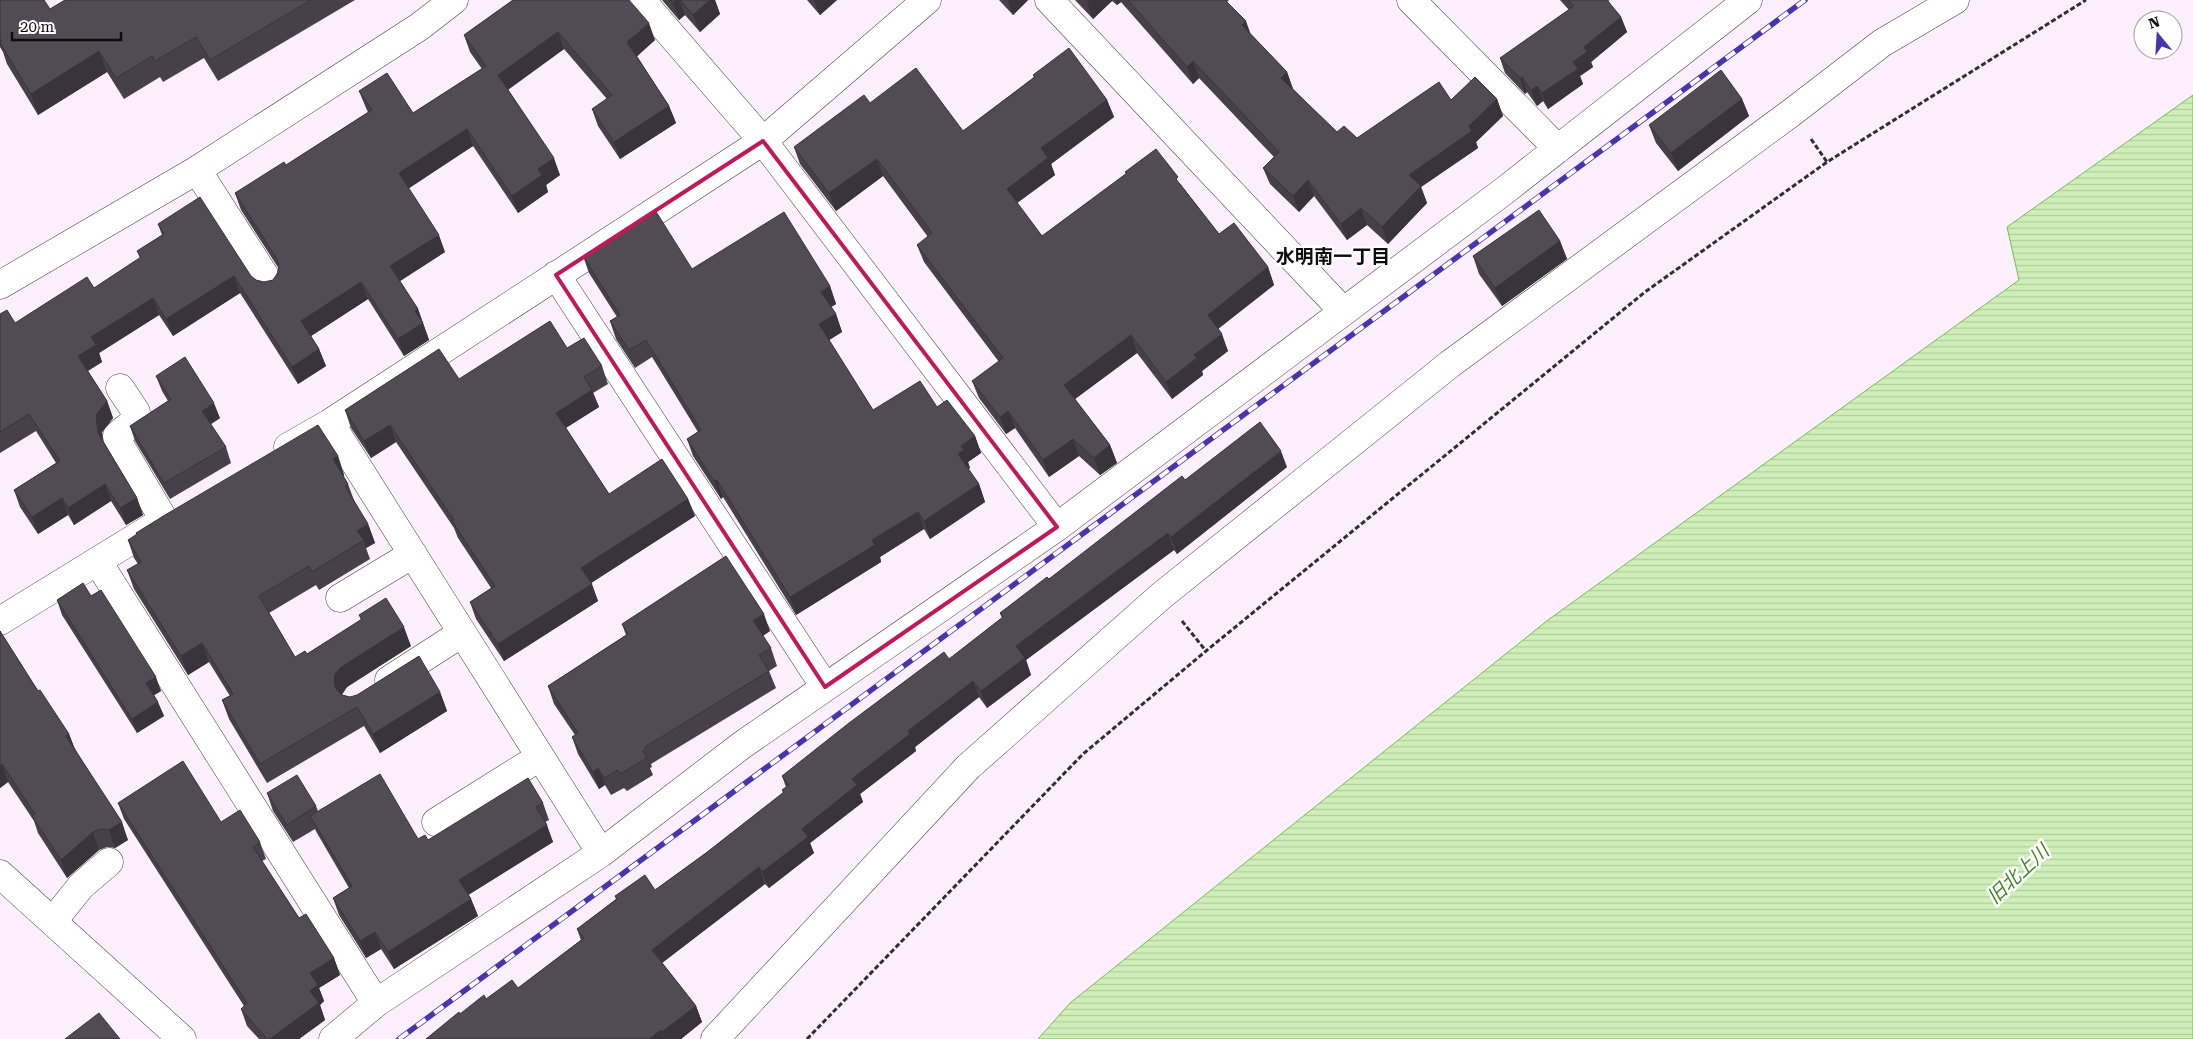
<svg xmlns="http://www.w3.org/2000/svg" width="2193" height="1039" font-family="'Roboto Serif','Noto Sans JP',serif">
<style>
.water{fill:url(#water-rules);stroke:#75be48}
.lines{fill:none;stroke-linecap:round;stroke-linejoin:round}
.minor-casing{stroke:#404040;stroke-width:29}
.path{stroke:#2f2f2f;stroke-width:3;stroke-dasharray:5 2.5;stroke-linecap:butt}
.minor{stroke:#fff;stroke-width:28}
.rail-casing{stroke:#4934ae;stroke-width:5.5}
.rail{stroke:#fff;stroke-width:4;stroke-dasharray:11;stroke-linecap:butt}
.wall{fill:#464048}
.shaded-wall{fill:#39343b}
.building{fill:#514b54;stroke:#39343b}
.marked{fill:none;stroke:#c2185b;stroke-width:4;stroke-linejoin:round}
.labels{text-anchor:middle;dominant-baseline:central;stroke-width:5;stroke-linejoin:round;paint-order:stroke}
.neighbourhood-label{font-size:19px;font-weight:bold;fill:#0d0d0d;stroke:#fff}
.water-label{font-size:19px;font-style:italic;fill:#438422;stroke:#fff}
</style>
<defs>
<pattern id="water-rules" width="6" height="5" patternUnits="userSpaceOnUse" patternTransform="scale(1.25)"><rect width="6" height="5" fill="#cfefb9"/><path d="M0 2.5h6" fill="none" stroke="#b1cc9e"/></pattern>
</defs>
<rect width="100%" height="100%" fill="#fdeffd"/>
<!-- water -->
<path class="water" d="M2193 95V1039H1038L1070 1003 1548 620 2019 280 2007 227Z"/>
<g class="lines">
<!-- minor casing -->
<g class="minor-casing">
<path id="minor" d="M641 0 763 141 1057 527
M1049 0 1343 311
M1411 0 1558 149
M197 170 270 284
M556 275 825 687
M0 285 197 170 419 27 454 0
M120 388 136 412C135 426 125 427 117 436L118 442 164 520
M330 423 601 853
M288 447 330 423 763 141 927 0
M98 562 376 1003
M340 598 413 554
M0 621 161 522
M389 680 462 633
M436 822 540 757
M0 874 182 1039
M53 921 81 886 109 862
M333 1039 376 1003 601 853 742 745 1057 527 1504 191 1748 0
M715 1039 968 767 1161 596 1450 364 1791 113 1882 43 1955 0"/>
</g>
<!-- path -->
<path class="path" d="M1811 139 1827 162
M1182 621 1206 651
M807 1039 1083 754 1206 651 1645 292 1827 162 2086 0"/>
<!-- minor -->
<use href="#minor" class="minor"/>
<!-- rail casing -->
<g class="rail-casing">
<path id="rail" d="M399 1039 1805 0"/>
</g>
<!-- rail -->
<use href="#rail" class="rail"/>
</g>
<!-- wall -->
<path class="wall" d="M0 0 50 9 65 0H355L218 81 204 58 163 82 160 77 124 99 107 72 38 115 7 64 3 52 0 47Z
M513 0 655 40 637 56 669 106 676 123 620 159 598 126 592 109 607 99 564 49 508 90 560 175 546 185 548 192 518 213 473 146 408 188 445 252 400 281 418 309 429 340 404 356 368 299 311 336 319 349 326 366 298 384 240 293 173 336 159 315 99 353 102 362 88 371 107 401 113 418 102 432 103 441 137 498 143 515 126 525 111 501 74 525 68 515 38 534 20 507 14 490 56 463 36 431 0 453V314L15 323 94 288 140 258 137 251 162 235 158 224 251 276 256 280 264 282 273 280 277 274 279 269 241 210 235 193 286 165 368 112 366 108 359 91 413 113 482 69 470 52 464 35Z
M662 0H715L720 14 700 32 685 15 679 20Z
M807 0H837L820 15Z
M999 0H1028L1013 15Z
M1075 0H1229L1227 2 1251 35 1287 72 1293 89 1337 132 1357 138 1451 100 1497 99 1503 116 1476 142 1478 148 1421 187 1427 203 1388 244 1367 225 1347 240 1314 196 1299 212 1270 184 1263 168 1274 157 1199 78 1193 84 1121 2 1117 5 1112 1 1093 19Z
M1560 0H1610L1608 1 1621 17 1627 32 1591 62 1593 67 1580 76 1583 84 1548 109 1543 101 1537 106 1527 92 1525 94 1505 73 1500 58 1569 10Z
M1033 75 1107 100 1114 117 1051 164 1055 175 1017 203 1042 236 1126 174 1125 172 1181 185 1219 234 1268 267 1274 285 1218 329 1228 351 1202 371 1203 375 1172 399 1137 353 1075 399 1110 445 1117 463 1100 475 1079 456 1049 477 1015 428 1006 434 979 398 972 381 999 362 924 262 917 245 928 237 883 176 836 211 800 164 794 147 870 103 963 131 1034 77Z
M1742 99 1749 116 1678 171 1656 143 1649 125Z
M1560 241 1567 259 1502 306 1479 274 1473 256Z
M583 256 830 286 836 304 831 307 836 314 842 332 829 340 873 410 937 407 975 436 981 453 968 462 970 468 968 469 979 484 985 502 930 539 924 529 880 557 881 562 796 615 723 497 721 499 693 456 687 439 698 432 652 357 635 368 616 339 610 321 617 317 589 273Z
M567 348 602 366 608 384 593 393 599 407 566 428 609 494 688 499 695 516 591 583 598 601 504 661 476 619 470 602 491 588 458 538 454 528 396 442 371 458 351 428 345 410 459 379Z
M156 376 220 418 211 424 226 447 231 463 170 499 135 441 130 426 168 401 162 391Z
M338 456 344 475 343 476 348 484 355 503 368 524 375 543 366 548 370 559 319 590 316 585 269 613 295 657 307 654 361 620 359 615 411 646 347 687 342 695 350 697 440 692 447 711 380 753 364 726 267 783 229 719 222 700 230 696 209 662 188 675 134 589 127 570 138 564 134 558 128 540Z
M1287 467 1177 554 1174 550 1026 660 1031 675 987 708 979 697 915 747 916 751 860 794 863 802 810 843 814 853 769 888 765 884 662 963 696 1006 702 1022 681 1039H426L460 1014 486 999 518 988 581 940 577 929 616 899 615 896 655 890 706 853 783 793 782 790 786 787 782 776 949 659 1002 618 1000 613 1049 579 1185 480Z
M91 596 161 691 154 695 164 716 137 733 62 615 57 600Z
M622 624 770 631 763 636 771 648 777 666 769 671 776 688 651 764 652 767 650 768 653 775 627 791 624 788 611 795 605 785 599 789 578 754 572 737 575 735 554 704 548 686 626 635Z
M0 631 38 691 69 734 74 747 128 840 115 848 107 847 99 850 67 878 38 833 34 821 8 782 0 788Z
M267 793 316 806 318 811 418 839 428 840 543 803 549 820 545 822 553 842 468 895 471 899 478 916 394 969 381 949 366 958 339 915 333 898 349 888 317 833 315 829 293 842 273 811Z
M118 803 221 822 260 842 266 859 262 861 299 918 334 958 340 975 319 988 324 1001 320 1005 325 1020 299 1039H259L247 1026 241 1009 244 1006 124 819Z"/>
<!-- shaded-wall -->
<path class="shaded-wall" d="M677 0H679L685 15 679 20 673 3Z
M710 0H715L720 14 700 32 693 15Z
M814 0H837L820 15Z
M1008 0H1028L1013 15Z
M1089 0H1112V1L1093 19 1087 2Z
M1115 0H1120L1121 2 1117 5Z
M1621 17 1627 32 1591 62 1593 67 1580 76 1583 84 1548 109 1542 93 1584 47Z
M1246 21 1252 38 1242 25Z
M649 23 655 40 634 59 627 42Z
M558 32 564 49 504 92 498 75Z
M99 51 107 72 38 115 31 94Z
M1193 61 1199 78 1193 84 1187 67Z
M1287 72 1293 89 1281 78Z
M1522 77 1527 92 1525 94 1520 78Z
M1537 86 1543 101 1537 106 1531 90Z
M1497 99 1503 116 1476 142 1478 148 1421 187 1427 203 1388 244 1382 227 1409 175 1469 126Z
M1742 99 1749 116 1678 171 1671 153Z
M1107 100 1114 117 1051 164 1055 175 1013 206 1007 189 1041 148Z
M669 106 676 123 620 159 614 142Z
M467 129 473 146 405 191 399 173Z
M554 158 560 175 546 185 548 192 518 213 512 196 538 169Z
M877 159 883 176 836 211 829 193Z
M1308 180 1314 196 1299 212 1293 196Z
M1361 208 1367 225 1347 240 1341 224Z
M439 235 445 252 397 283 390 266Z
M1560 241 1567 259 1502 306 1495 288Z
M1268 267 1274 285 1214 332 1208 315Z
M234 276 240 293 173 336 166 319Z
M361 282 368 299 308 338 301 321Z
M830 286 836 304 828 309 821 292Z
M153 298 159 315 99 353 102 362 84 373 78 356 91 337Z
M418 309 429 340 404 356 398 339 415 311Z
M836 314 842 332 826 342 819 324Z
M1222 334 1228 351 1202 371 1203 375 1172 399 1166 382 1194 355Z
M1131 335 1137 353 1071 402 1064 385Z
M319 349 326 366 298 384 292 367Z
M592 390 599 407 562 430 556 413Z
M107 401 113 418 102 432 104 450 98 433 96 415Z
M214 403 220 418 208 426 202 411Z
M1008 411 1015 428 1006 434 1000 417Z
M390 425 396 442 371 458 364 441Z
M975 436 981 453 968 462 970 468 965 471 958 454 961 446Z
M1073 439 1079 456 1049 477 1043 460Z
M1110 445 1117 463 1100 475 1094 458Z
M1281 451 1287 467 1177 554 1171 537Z
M338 456 344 475 340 478 333 459Z
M717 480 723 497 721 499 714 481Z
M105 484 111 501 74 525 68 508Z
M979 484 985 502 930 539 924 521Z
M62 498 68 515 38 534 32 517Z
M137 498 143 515 126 525 120 508Z
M688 499 695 516 588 585 581 568Z
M918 512 924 529 880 557 881 562 796 615 790 597 872 540Z
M368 524 375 543 366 548 364 540 357 531Z
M1168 533 1174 550 1026 660 1031 675 987 708 981 691 1016 646Z
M592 584 598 601 504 661 498 644Z
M764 614 770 631 760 637 753 620Z
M404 627 411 646 347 687 342 693 340 701 334 682 335 674 340 668Z
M202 643 209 662 188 675 181 656Z
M156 677 161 691 151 697 146 683Z
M973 681 979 697 915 747 916 751 860 794 863 802 810 843 814 853 769 888 762 872 802 829 852 779 908 731Z
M440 692 447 711 380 753 373 734Z
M158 702 164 716 137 733 132 719Z
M69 734 76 752 66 736Z
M2 764 8 782 0 788V766Z
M598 768 605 785 599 789 593 772Z
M122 822 128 840 115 848 109 830Z
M547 825 553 842 465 897 459 880Z
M93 832 99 850 67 878 61 860Z
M759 867 765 884 658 966 652 950Z
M471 899 478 916 394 969 388 952Z
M375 932 381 949 366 958 360 941Z
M334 958 340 975 319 988 324 1001 320 1005 325 1020 299 1039H270L310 991V973Z
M696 1006 702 1022 681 1039H665L662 1032Z
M661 1030 664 1039H649Z"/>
<!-- building -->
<path class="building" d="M0 0H44L50 9 65 0H311L210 60 196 37 155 61 152 56 116 78 99 51 31 94 0 43V42L2 41 0 38Z
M513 0H629L649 23 627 42 669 106 614 142 592 109 612 95 558 32 498 75 554 158 538 169 542 175 512 196 467 129 399 173 439 235 390 266 418 309 415 311 423 323 398 339 361 282 301 321 319 349 292 367 234 276 166 319 153 298 91 337 96 345 78 356 107 401 96 415 98 433 137 498 120 508 105 484 68 508 62 498 32 517 14 490 60 461 29 414 0 432V314L7 310 15 323 87 277 94 288 141 257 137 251 164 234 158 224 200 197 251 276 256 280 264 282 273 280 277 274 279 267 277 259 235 193 284 162 286 165 372 110 359 91 387 73 413 113 486 66 464 35Z
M670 0H677L673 3Z
M680 0H710L693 15Z
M1128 0H1225L1246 21 1242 25 1287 72 1281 78 1337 132 1344 126 1357 138 1439 82 1451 100 1475 77 1497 99 1469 126 1472 131 1409 175 1421 186 1382 227 1361 208 1341 224 1308 180 1293 196 1263 168 1279 152 1193 61 1187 67Z
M1568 0H1607L1621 17 1584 47 1587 52 1573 62 1578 69 1542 93 1537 86 1531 90 1522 77 1520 78 1500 58 1574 6Z
M1069 48 1107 100 1041 148 1048 158 1007 189 1042 236 1127 173 1125 172 1156 149 1178 177 1176 179 1219 234 1234 223 1268 267 1208 315 1222 334 1194 355 1197 358 1166 382 1131 335 1064 385 1110 445 1094 458 1073 439 1043 460 1008 411 1000 417 972 381 1003 358 917 245 932 233 877 159 829 193 794 147 864 95 870 103 916 68 963 131 1035 77 1033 75Z
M1721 70 1742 99 1671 153 1649 125Z
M655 210 692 269 784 212 830 286 821 292 836 314 819 324 873 410 920 381 937 407 947 400 975 436 961 446 964 450 958 454 979 484 924 521 918 512 872 540 875 545 790 597 717 480 714 481 687 439 701 430 646 340 629 350 610 321 620 315 583 256Z
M1539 210 1560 241 1495 288 1473 256Z
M550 321 567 348 584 338 602 366 584 377 592 390 556 413 609 494 662 459 688 499 581 568 592 584 498 644 470 602 495 586 452 521 454 520 390 425 364 441 345 410 439 349 459 379Z
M185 357 214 403 202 411 226 447 164 483 130 426 171 399 156 376Z
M1260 422 1281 451 1171 537 1168 533 1016 646 1025 658 981 691 973 681 908 731 910 734 852 779 857 785 802 829 808 837 762 872 759 867 652 950 696 1006 662 1032 661 1030 649 1039H426L459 1012 460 1014 484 995 486 999 512 980 518 988 584 938 577 929 617 899 615 896 645 875 655 890 706 853 784 792 782 790 789 785 782 776 849 723 944 652 949 659 1003 617 1000 613 1047 577 1049 579 1182 476 1185 480Z
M318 425 338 456 333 459 348 484 345 486 368 524 357 531 364 540 312 572 309 566 259 596 295 657 305 651 307 654 362 619 359 615 386 598 404 627 340 668 335 674 334 682 336 689 342 695 350 697 357 695 419 656 440 692 373 734 357 707 260 764 222 700 233 694 202 643 181 656 127 570 141 562 128 540 137 534 136 533 165 515Z
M726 556 764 614 753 620 771 648 759 655 769 671 645 747 646 749 643 751 647 758 620 774 618 770 604 778 598 768 593 772 572 737 578 733 548 686 628 634 622 624Z
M83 583 91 596 101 590 156 677 146 683 158 702 132 719 57 600Z
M0 631 38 691 40 690 69 734 66 736 122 822 109 830 100 829 93 832 61 860 32 816 35 814 2 764 0 766Z
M183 761 221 822 240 810 260 842 253 847 299 918 306 914 334 958 310 973 318 985 310 991 319 1003 270 1039H267L241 1009 247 1003 118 803Z
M380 774 418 839 425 835 428 840 528 778 543 803 536 807 547 825 459 880 471 899 388 952 375 932 360 941 333 898 352 886 310 816Z
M297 775 316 806 287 825 267 793Z
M99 1013 120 1039H65Z"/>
<!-- marked area -->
<path class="marked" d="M763 141 1057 527 825 687 556 275Z"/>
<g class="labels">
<!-- neighbourhood labels -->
<g class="neighbourhood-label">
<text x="1333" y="256">水明南一丁目</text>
</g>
<!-- water labels -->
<g class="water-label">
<text transform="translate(2018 874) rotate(-43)">旧北上川</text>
</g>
</g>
<!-- north arrow -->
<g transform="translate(2158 35) rotate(342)"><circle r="24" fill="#ffffff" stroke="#9e9e9e"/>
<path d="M0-4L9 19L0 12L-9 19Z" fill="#4934ae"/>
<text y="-8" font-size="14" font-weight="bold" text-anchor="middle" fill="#0d0d0d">N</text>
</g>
<!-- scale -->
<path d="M12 32v8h109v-8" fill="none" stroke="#0d0d0d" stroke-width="2.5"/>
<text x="20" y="32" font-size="15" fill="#0d0d0d" stroke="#ffffff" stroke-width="4" paint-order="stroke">20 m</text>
</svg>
